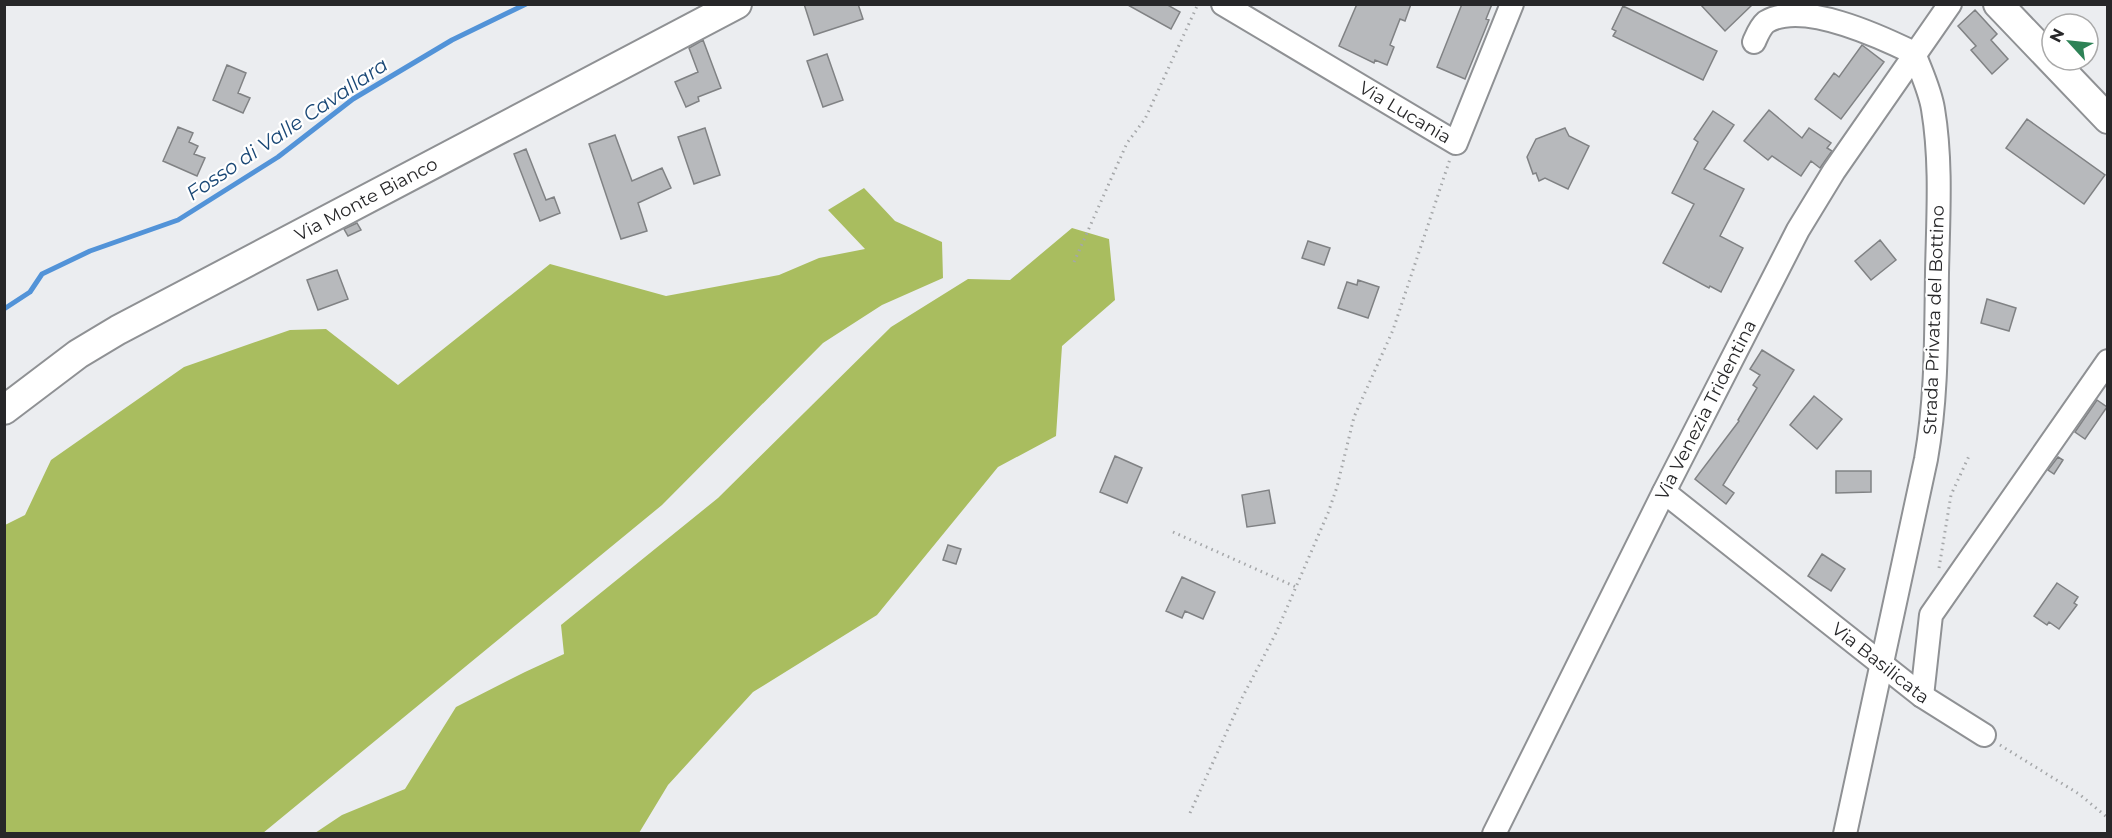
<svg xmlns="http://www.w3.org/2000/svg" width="2112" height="838" font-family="Montserrat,sans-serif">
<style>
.forest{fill:#a9bd5f}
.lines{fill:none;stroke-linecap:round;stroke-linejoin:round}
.stream{stroke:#5293d8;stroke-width:5}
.building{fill:#b7b9bc;stroke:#808284;stroke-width:1.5}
.minor-casing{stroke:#8f9194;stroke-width:26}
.major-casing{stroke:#8f9194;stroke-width:32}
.path{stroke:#a5a7a9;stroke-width:3;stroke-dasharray:1.5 4.5;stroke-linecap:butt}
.minor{stroke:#fff;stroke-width:22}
.major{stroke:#fff;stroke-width:28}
.labels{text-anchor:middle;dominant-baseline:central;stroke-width:4.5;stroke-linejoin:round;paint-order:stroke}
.street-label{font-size:18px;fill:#272729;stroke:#fff}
.water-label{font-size:20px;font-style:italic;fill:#1a4876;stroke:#fff}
</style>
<rect width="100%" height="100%" fill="#ebedf0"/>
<!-- forest -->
<path class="forest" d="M864 188 895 221 942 242 943 278 882 305 823 343 662 505 263 833H5V525L25 515 51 460 184 367 290 330 326 329 398 385 550 264 666 296 779 275 819 258 865 249 828 210Z
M1072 228 1109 239 1115 300 1062 346 1056 436 998 467 877 615 753 692 668 785 639 833H315L342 815 405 789 456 707 525 672 564 654 561 625 718 498 891 327 968 279 1010 280Z"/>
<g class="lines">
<!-- stream -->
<path class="stream" d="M4 309 30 292 42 274 90 251 178 220 278 157 353 99 452 40 526 4"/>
</g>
<!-- building -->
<path class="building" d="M804 4H858L863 19 814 35Z
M1126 4H1166L1180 12 1171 29Z
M1357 4H1411L1405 21 1400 19 1390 45 1394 47 1387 65 1375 60 1374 63 1339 46Z
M1462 4H1492L1486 19 1489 20 1465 79 1437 67Z
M1700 4H1753L1725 31Z
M1623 6 1717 51 1703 80 1613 36 1616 31 1612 29Z
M1975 10 1997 34 1991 40 2008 59 1992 74 1971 50 1976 46 1958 26Z
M703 40 721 88 698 97 699 101 686 107 675 82 698 72 689 48Z
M1862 45 1884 62 1841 119 1815 99 1834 73 1839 77Z
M827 54 843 100 823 107 807 61Z
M227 65 246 73 238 93 250 98 243 113 213 100Z
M1769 110 1802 138 1809 128 1831 143 1827 148 1832 151 1820 168 1811 161 1801 176 1772 156 1768 160 1744 141Z
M1713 111 1734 125 1704 169 1744 189 1720 236 1743 248 1721 292 1710 286 1709 288 1663 263 1694 204 1672 193 1698 142 1694 139Z
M2027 119 2105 175 2084 204 2006 148Z
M178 127 193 133 189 142 198 146 194 154 205 158 197 176 163 161Z
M705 128 720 175 694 184 678 137Z
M1565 128 1569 136 1589 146 1568 189 1545 178 1539 181 1536 173 1533 174 1527 157 1536 139Z
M615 135 632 181 662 168 671 188 638 203 647 231 621 239 589 144Z
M526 149 546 200 554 197 560 213 540 221 514 154Z
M357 223 361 230 348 236 344 229Z
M1880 240 1896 260 1871 280 1855 261Z
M1308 241 1330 248 1324 265 1302 258Z
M337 270 348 299 318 310 307 280Z
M1358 280 1379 287 1368 318 1338 308 1347 282 1357 285Z
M1987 299 2016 308 2009 331 1981 323Z
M1762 350 1794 370 1723 485 1734 493 1726 504 1695 479 1739 421 1738 420 1757 388 1753 385 1760 375 1750 369Z
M1814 396 1842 419 1817 449 1790 425Z
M2097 400 2107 407 2085 439 2075 432Z
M1115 456 1142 468 1127 503 1100 492Z
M2058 457 2063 460 2054 474 2048 470Z
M1836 471H1871V492L1836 493Z
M1269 490 1275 523 1247 527 1242 495Z
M948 545 961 549 956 564 943 560Z
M1822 554 1845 569 1831 591 1808 576Z
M1182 577 1215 592 1203 619 1185 611 1182 618 1166 611Z
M2057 583 2078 597 2074 603 2077 605 2059 629 2049 622 2047 625 2034 616Z"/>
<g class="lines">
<!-- minor casing -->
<g class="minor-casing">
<g id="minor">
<path id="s1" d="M1223 4 1456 143 1512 4"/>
<path d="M1754 42C1757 35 1760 27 1766 22 1802 0 1879 36 1914 53 1921 72 1930 90 1933 109 1942 163 1938 219 1937 273 1936 335 1937 397 1926 459L1845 834"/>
<path id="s2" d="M1664 492 1922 696 1984 735"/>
<path d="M1922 696 1931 615 2108 361"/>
<path id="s3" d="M1494 834 1664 492 1798 230 1834 171 1950 4"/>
</g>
</g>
<!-- major casing -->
<g class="major-casing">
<g id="major">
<path d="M1998 4 2108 119"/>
<path id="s4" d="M4 410 78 354 118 330 737 4"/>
</g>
</g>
<!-- path -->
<path class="path" d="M1074 262 1127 143 1145 119 1198 4
M1173 532 1296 587
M1939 568 1951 495 1969 456
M2000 745 2079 794 2108 818
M1190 813 1242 698 1276 633 1328 513 1337 487 1354 417 1393 330 1450 159"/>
<!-- minor -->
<use href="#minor" class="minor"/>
<!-- major -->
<use href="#major" class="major"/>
</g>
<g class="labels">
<!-- street labels -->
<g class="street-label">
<text stroke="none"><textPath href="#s1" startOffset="212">Via Lucania</textPath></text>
<text stroke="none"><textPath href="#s4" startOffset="420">Via Monte Bianco</textPath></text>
<text transform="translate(1934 320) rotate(-88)">Strada Privata del Bottino</text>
<text stroke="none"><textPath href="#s3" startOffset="474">Via Venezia Tridentina</textPath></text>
<text stroke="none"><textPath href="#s2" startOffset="276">Via Basilicata</textPath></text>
</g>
<!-- water labels -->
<g class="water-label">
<text transform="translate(287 129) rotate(-34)">Fosso di Valle Cavallara</text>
</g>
</g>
<!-- border -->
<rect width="2112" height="838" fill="none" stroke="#272729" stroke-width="12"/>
<!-- north arrow -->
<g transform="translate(2070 42) rotate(297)"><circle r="28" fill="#ffffff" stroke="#a9a9a9" stroke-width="1.5"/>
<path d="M0-4.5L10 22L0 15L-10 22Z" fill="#2d8256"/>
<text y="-9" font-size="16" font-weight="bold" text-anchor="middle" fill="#272729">N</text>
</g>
</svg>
